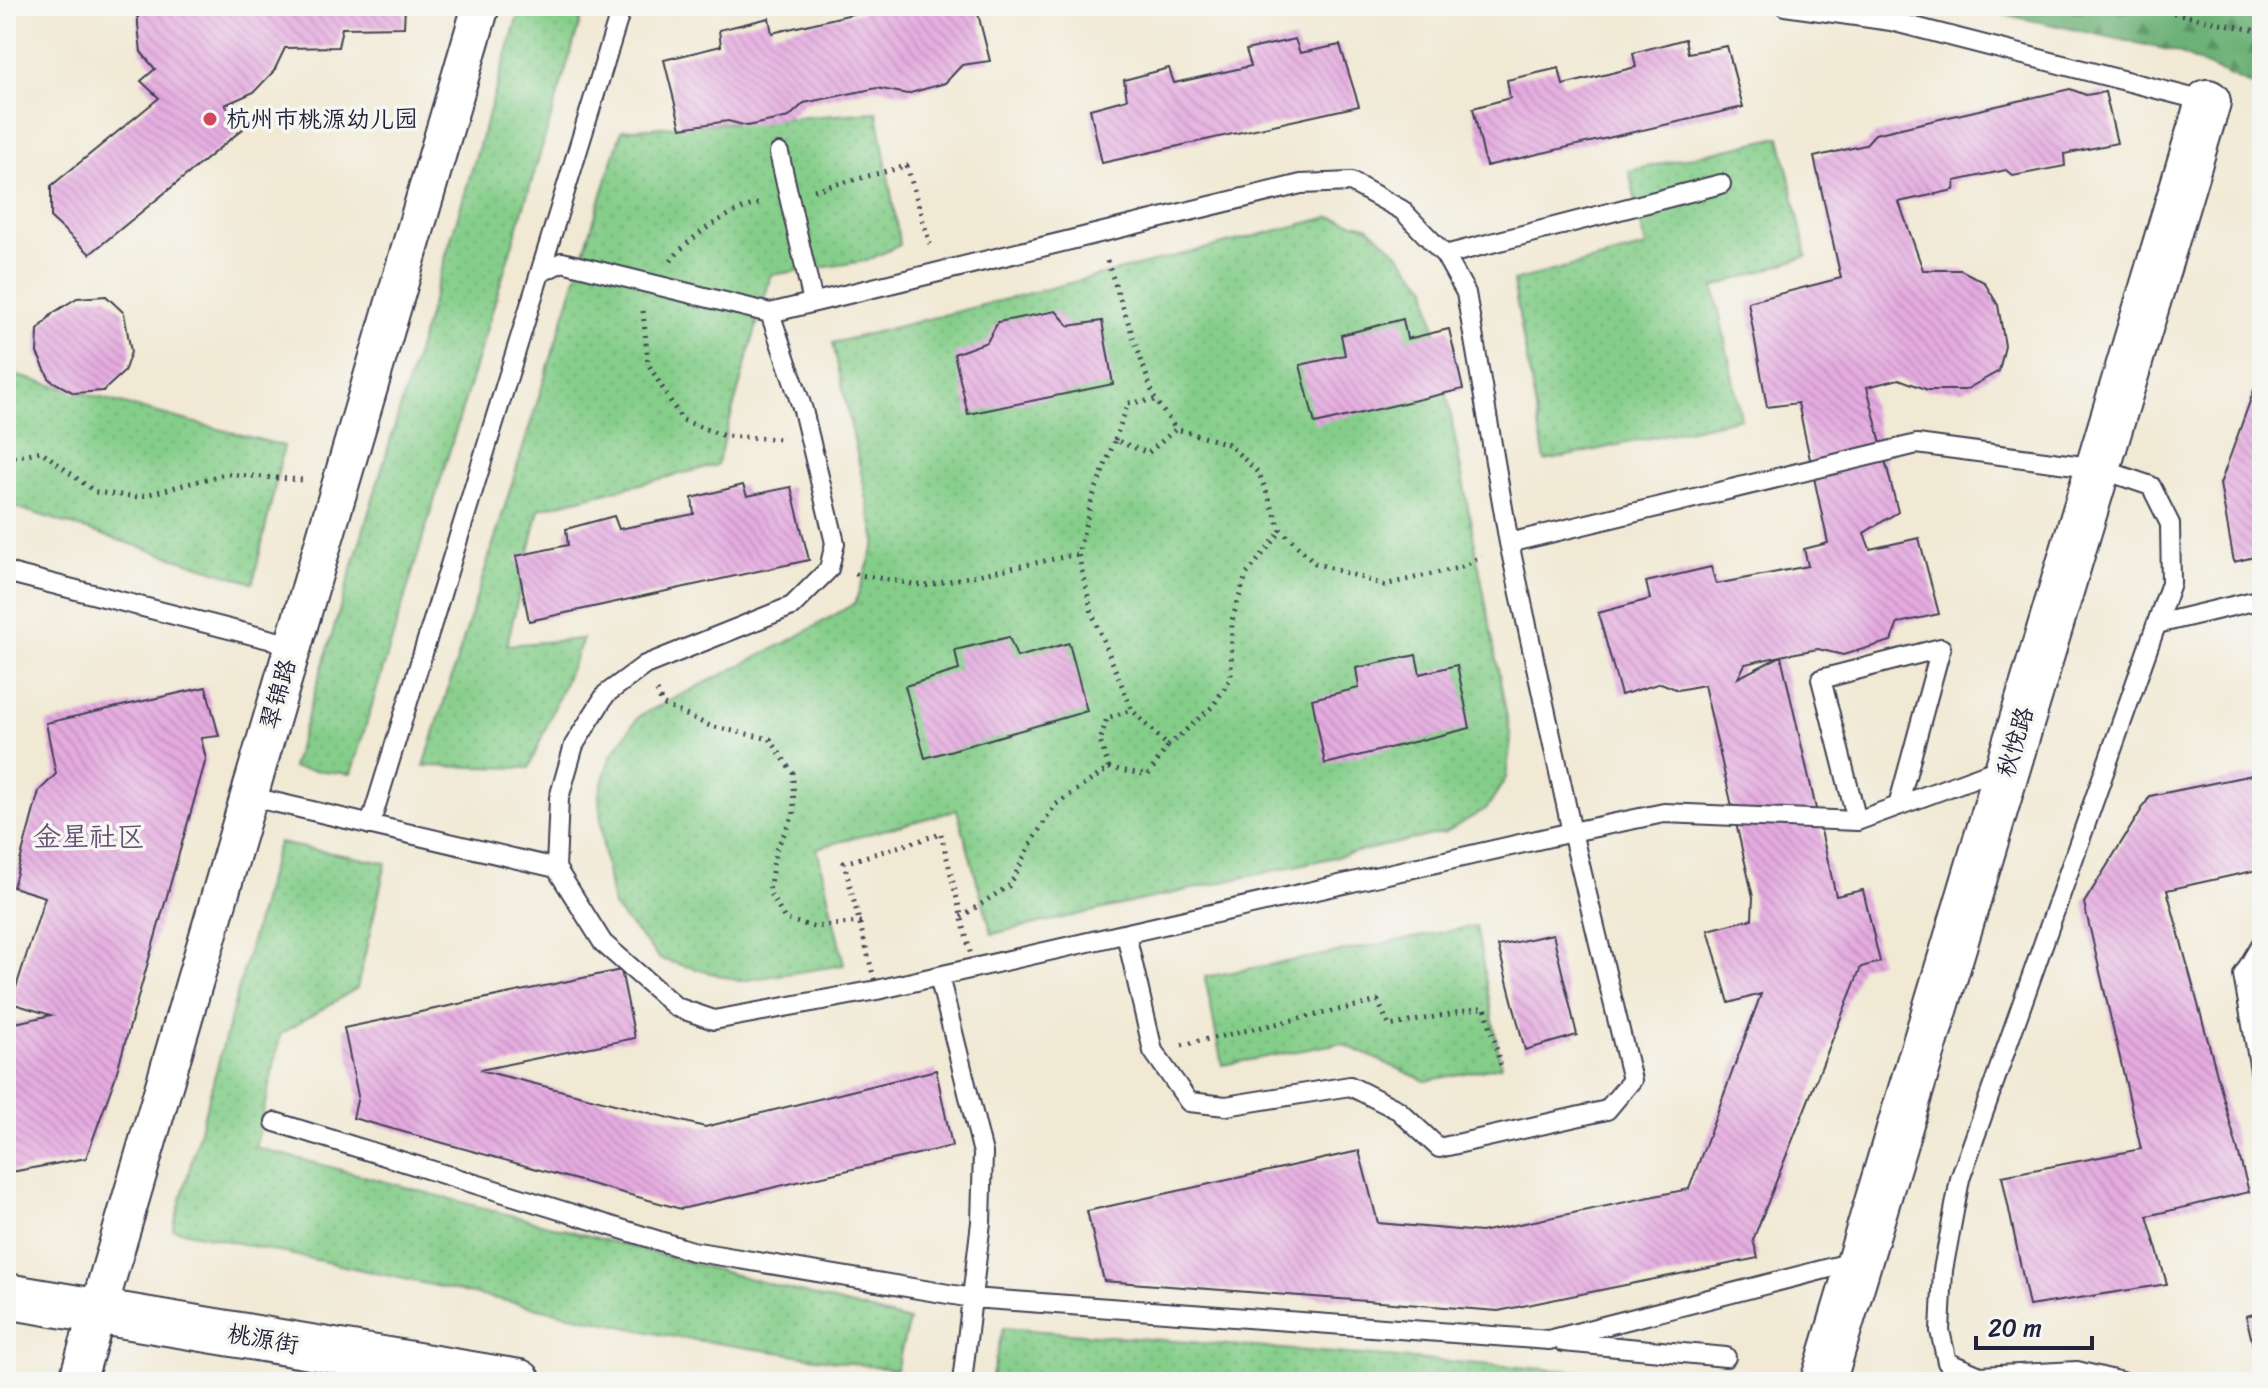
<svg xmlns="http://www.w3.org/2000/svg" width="2268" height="1388" font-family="Sriracha,'LXGW WenKai TC',sans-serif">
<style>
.grass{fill:url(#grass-dots);stroke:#547862;stroke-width:2}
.forest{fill:url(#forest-firs);stroke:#476a58;stroke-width:2}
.building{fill:url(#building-back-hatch)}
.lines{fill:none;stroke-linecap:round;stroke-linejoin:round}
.service-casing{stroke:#414052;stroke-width:22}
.minor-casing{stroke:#414052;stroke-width:40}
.tertiary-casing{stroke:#414052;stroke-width:48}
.path{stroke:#414052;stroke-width:5;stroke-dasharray:2 6;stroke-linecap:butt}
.service{stroke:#fff;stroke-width:18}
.minor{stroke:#fff;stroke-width:36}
.tertiary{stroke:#fff;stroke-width:44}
.poi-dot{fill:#d1495b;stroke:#f6f6f2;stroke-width:3}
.labels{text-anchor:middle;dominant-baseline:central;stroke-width:7;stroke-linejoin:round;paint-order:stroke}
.poi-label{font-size:24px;fill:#22223b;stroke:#f6f6f2;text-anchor:start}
.street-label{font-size:24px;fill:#22223b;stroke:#f6f6f2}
.quarter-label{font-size:28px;fill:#665274;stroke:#f6f6f2}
</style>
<defs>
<pattern id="grass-dots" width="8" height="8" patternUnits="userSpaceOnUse" patternTransform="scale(2)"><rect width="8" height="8" fill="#85ce8a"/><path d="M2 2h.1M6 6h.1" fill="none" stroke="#73b178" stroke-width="1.8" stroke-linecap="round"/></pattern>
<pattern id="forest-firs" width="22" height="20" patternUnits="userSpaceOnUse" patternTransform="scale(2)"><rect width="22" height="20" fill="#6cb176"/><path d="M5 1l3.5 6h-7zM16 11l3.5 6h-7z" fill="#589062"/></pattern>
<pattern id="building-back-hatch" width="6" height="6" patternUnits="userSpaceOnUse" patternTransform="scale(2)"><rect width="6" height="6" fill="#e4aadf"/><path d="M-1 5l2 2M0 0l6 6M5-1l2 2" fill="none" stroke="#c392c0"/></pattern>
</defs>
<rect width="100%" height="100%" fill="#f6f6f2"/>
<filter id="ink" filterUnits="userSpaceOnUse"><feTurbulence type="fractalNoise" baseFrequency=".0125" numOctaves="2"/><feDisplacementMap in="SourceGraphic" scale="16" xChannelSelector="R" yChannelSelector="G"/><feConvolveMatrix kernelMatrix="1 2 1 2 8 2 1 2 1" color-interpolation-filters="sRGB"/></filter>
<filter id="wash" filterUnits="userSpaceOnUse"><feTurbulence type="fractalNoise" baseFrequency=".006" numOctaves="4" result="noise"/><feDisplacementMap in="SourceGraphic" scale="32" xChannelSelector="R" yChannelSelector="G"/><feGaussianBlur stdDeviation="1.8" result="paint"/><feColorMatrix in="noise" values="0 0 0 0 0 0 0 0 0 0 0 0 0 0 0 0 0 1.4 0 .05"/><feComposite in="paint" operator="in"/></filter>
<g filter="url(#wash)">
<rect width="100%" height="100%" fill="#f1e9d4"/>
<!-- grass -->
<path class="grass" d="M521 6H585L351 774 292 768Z
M877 112 900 245 866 261 771 275 717 465 539 509 507 645 583 639 529 768 424 766 622 130Z
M1780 137 1807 256 1714 287 1741 418 1545 461 1513 281 1646 247 1629 171Z
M1330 217 1367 226 1396 251 1427 287 1511 739 1506 778 1487 808 1446 832 992 934 957 810 817 848 844 965 740 981 660 959 613 906 603 848 599 794 610 757 639 716 791 640 855 603 876 541 833 343Z
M6 373 284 446 253 583 6 504Z
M278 843 386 863 357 988 281 1034 255 1147 909 1321 896 1370 663 1335 173 1229Z
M1476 926 1501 1066 1425 1081 1341 1043 1222 1065 1205 977Z
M1003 1328 1718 1382H1004L991 1380Z"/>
<!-- forest -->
<path class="forest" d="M1965 6H2262V90L2174 51Z"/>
<g id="blocks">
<!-- building -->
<path class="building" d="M138 6H405L404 27 342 28 338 47 285 48 274 71 254 92 225 105 244 128 90 254 51 218V186L159 98 141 81 155 69 141 52 138 25Z
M865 6H976L990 61 962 65 945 83 907 94 877 88 804 103 789 117 747 126 728 121 681 128 664 60 721 46 719 30 769 18 772 33 865 11Z
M1295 39 1300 53 1340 45 1359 106 1102 163 1090 109 1127 99 1124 80 1169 68 1174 83 1251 66 1246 50Z
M1685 39 1688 53 1727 46 1743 107 1486 166 1473 108 1510 98 1507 80 1559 68 1563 85 1636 67 1633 53Z
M2070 89 2086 95 2105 92 2117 143 2064 154 2065 166 2013 176 2006 170 1955 181 1954 190 1899 202 1923 270H1961L1984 282 1998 305 2005 346 1999 371 1965 390H1928L1899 379 1867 387 1898 512 1864 533 1870 549 1919 538 1939 614 1898 623 1891 641 1843 655 1818 649 1785 655 1781 656 1745 664 1738 678 1781 656 1836 896 1863 890 1880 962 1861 967 1753 1240 1758 1258 1498 1311 1104 1281 1087 1211 1359 1151 1378 1223 1481 1232 1689 1189 1761 994 1729 1003 1708 930 1752 919 1753 897 1704 685 1678 690 1661 683 1621 695 1598 613 1650 599 1646 582 1711 567 1716 584 1808 566 1804 549 1828 543 1798 403 1767 407 1748 302 1841 278 1814 157 1865 145 1875 134Z
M106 296 124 313 131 352 124 372 103 391 74 393 50 380 37 353 38 330 53 313 77 298Z
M1056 311 1069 326 1102 321 1113 384 968 414 954 354 987 342 998 322Z
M1403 319 1407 339 1449 329 1463 389 1315 424 1300 365 1345 355 1341 335Z
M2262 368V555L2234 562 2220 484Z
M743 485 747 496 791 487 809 560 529 621 516 556 568 545 566 529 614 516 619 529 694 514 692 498Z
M1009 637 1017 657 1069 643 1087 711 925 758 905 686 959 670 955 650Z
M1416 655 1420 674 1457 665 1470 728 1325 764 1312 699 1359 688 1356 668Z
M206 687 219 736 201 738 206 759 115 1078 86 1158 6 1173V1025L51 1015 11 1003 45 897 13 887 39 791 56 774 46 723Z
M2262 773V869L2167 890 2249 1192 2147 1216 2167 1284 2029 1306 2002 1176 2141 1149 2084 903 2150 796Z
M1553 934 1577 1035 1525 1050 1498 946Z
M621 970 635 1038 480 1070 705 1127 936 1070 952 1146 681 1209 353 1118 358 1096 344 1028Z
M2262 1312V1379H2261L2246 1316Z"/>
</g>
</g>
<g filter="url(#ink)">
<use href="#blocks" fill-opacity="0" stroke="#414052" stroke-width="2"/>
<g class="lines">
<!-- service casing -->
<g class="service-casing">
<path id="service" d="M1785 6 1891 21 2208 102
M779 153 813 302
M1445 255 1721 184
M540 273 622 6
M1509 543 1917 444 2098 468 2151 486 2170 524 2171 583 1960 1179 1943 1270 1940 1331 1947 1362 1980 1376 2077 1371 2122 1382
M6 572 292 645
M2157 624 2262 599
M248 796 556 868
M1857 821 1821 679 1941 648 1898 806
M370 825 540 273 562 262 770 313 1301 184 1351 182 1402 210 1445 255 1466 293 1509 543 1572 832 877 990 714 1020 676 1007 603 943 556 868 559 798 574 745 606 694 645 665 792 606 829 569 835 543 803 410 770 313
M1126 934 1153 1051 1189 1102 1226 1106 1350 1086 1398 1110 1439 1148 1607 1110 1632 1080 1572 832 1664 813 1857 821 2004 767
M2262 943 2243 975 2262 1081
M939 976 983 1153 981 1222 962 1382
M275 1122 692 1251 972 1298 1549 1340 1857 1261
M1563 1342 1726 1357"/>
</g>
<!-- minor casing -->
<g class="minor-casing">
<path id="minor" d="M77 1382 481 6"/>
</g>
<!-- tertiary casing -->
<g class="tertiary-casing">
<path id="tertiary" d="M6 1296 519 1382
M1823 1382 2208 102"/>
</g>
<!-- path -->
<path class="path" d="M2142 6 2262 32
M814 190 907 166 930 244
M671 261C691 235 729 210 761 203
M1107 261 1155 400
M643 311 648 364 682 420 724 436 782 439
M1115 440 1128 403 1155 400 1176 429
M6 459 41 451 95 492 138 497 225 474 302 480
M855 574 925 586 1078 554
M657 691 662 704 710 726 770 739 793 773 794 814 775 852 769 892 785 919 814 927 861 922
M1168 746 1213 706 1231 678 1232 620 1246 575 1281 531
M1109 768 1148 775 1168 746 1132 710 1092 613 1078 554 1092 499 1115 440 1148 453 1176 429 1228 444 1259 473 1281 530 1315 563 1384 585 1462 567 1482 556
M941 834 974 968 877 990 844 863Z
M961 917 1010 885 1033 840 1055 805 1109 768 1100 741 1107 718 1132 710
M1182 1045 1378 1001 1389 1026 1485 1007 1501 1066"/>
<!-- service -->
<use href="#service" class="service"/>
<!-- minor -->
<use href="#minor" class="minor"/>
<!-- tertiary -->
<use href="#tertiary" class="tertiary"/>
</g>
</g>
<!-- markers -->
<circle class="poi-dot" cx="210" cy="119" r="8"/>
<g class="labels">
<!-- poi labels -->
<g class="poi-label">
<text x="226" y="119">杭州市桃源幼儿园</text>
</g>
<!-- street labels -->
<g class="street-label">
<text transform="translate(278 694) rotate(-74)">翠锦路</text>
<text transform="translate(2015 742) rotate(-73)">秋悦路</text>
<text transform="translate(263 1339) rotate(10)">桃源街</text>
</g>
<!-- quarter labels -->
<g class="quarter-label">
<text x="89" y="836">金星社区</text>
</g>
</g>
<!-- margin -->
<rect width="2268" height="1388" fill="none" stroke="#f6f6f2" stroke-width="32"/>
<!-- scale -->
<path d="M1976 1336v12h116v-12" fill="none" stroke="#22223b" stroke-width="4"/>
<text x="1988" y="1336" font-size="24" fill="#22223b" stroke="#f6f6f2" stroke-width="6" paint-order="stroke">20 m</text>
</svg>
